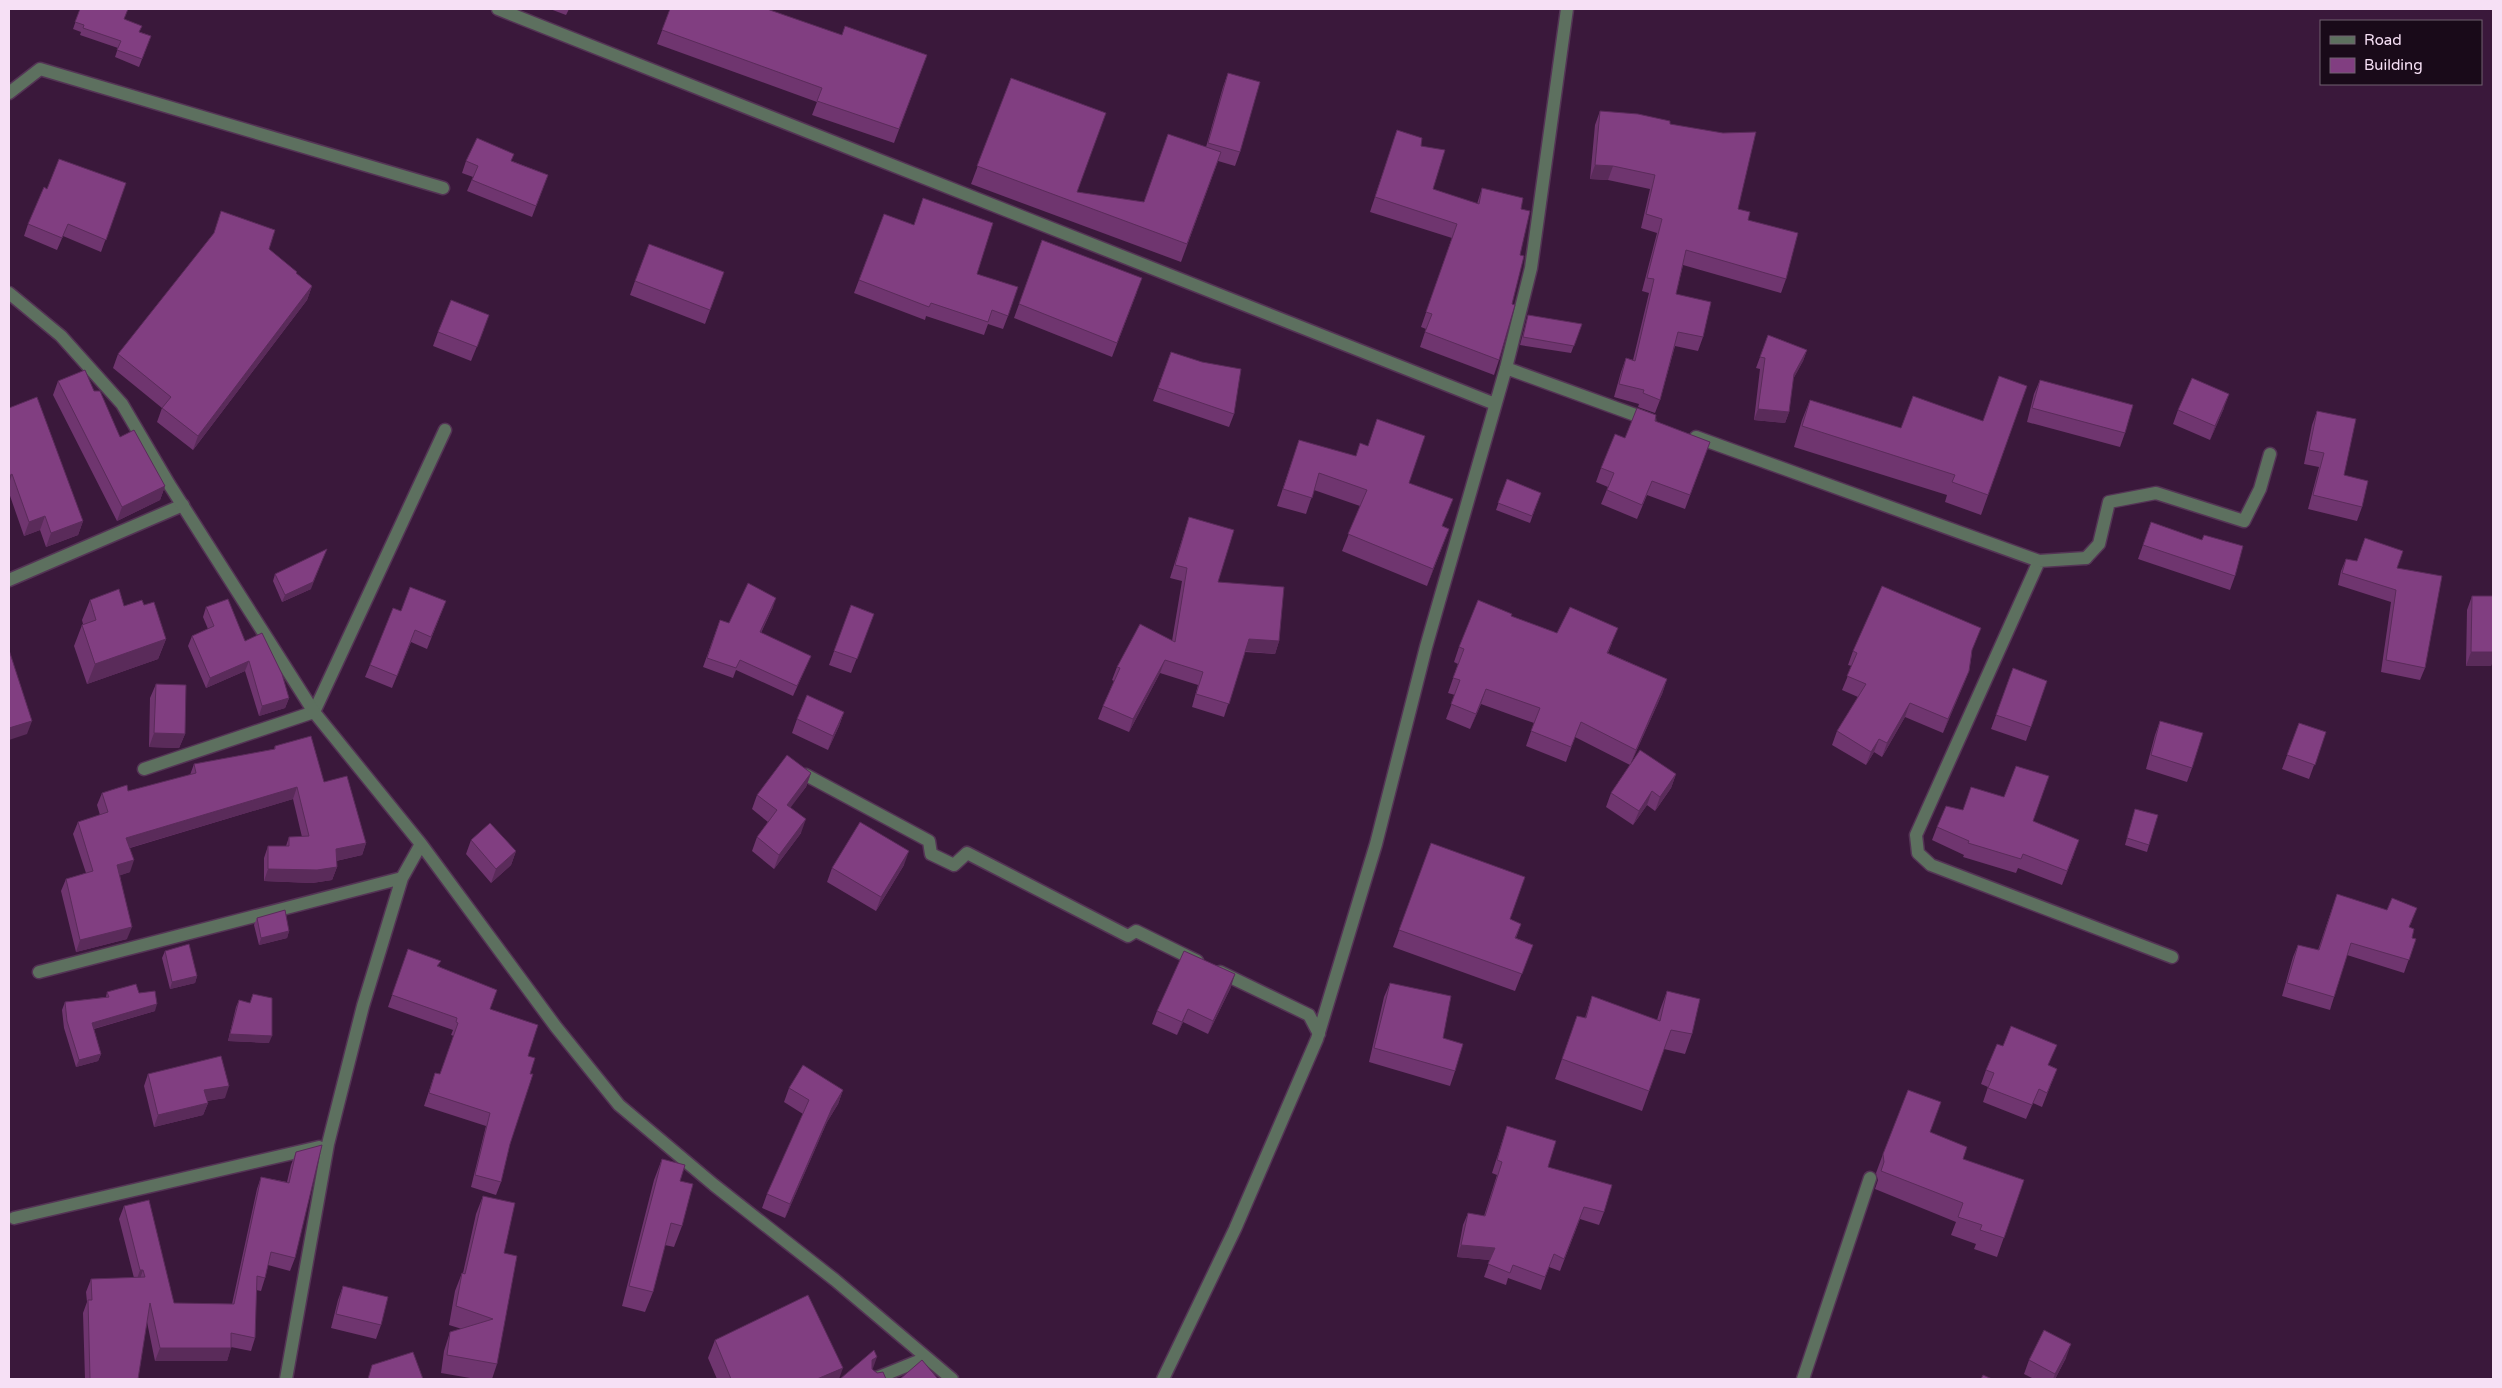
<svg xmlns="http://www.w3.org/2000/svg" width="2502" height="1388" font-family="'Varela Round',sans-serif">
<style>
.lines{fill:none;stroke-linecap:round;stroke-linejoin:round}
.lane-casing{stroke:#543455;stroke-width:15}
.street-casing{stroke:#543455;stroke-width:15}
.lane{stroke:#5d705f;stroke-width:12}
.street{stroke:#5d705f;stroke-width:12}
.wall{fill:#6f356f}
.shaded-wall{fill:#5a2b5a}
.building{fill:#813e81;stroke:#5a2b5a}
</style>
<rect width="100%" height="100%" fill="#3a183b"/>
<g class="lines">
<!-- lane casing -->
<g class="lane-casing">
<path id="lane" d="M2086 558 2099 544 2109 502 2156 493 2244 521 2260 489 2270 454
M9 580 183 505
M314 712 445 430"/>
</g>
<!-- street casing -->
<g class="street-casing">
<path id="street" d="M498 9 1495 404
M9 93 40 69 443 188
M9 293 61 336 122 404 169 484 314 712 421 844 556 1027 619 1105 714 1185 835 1280 952 1379
M1506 368 1649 420
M1696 437 2039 561 2086 558
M2039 561 1916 835 1918 853 1931 865 2172 957
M144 769 314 712
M806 775 929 841 931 854 954 865 967 853 1128 936 1136 931 1197 961
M39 972 402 878
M1220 972 1309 1015 1319 1034
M14 1218 319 1147
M286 1379 328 1144 363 1006 402 878 421 844
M874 1379 926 1358
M1163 1379 1235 1229 1317 1039 1376 844 1426 647 1506 368 1531 268 1567 9
M1803 1379 1870 1178"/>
</g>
<!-- lane -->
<use href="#lane" class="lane"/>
<!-- street -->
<use href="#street" class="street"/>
</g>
<!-- wall -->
<path class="wall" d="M80 9 125 19 140 32 151 36 139 67 115 57 118 48 80 35 81 32 73 29Z
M550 9H569L566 15Z
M670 9 842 35 927 55 894 143 812 115 817 102 657 44Z
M1228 73 1240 152 1235 166 1218 161 1181 262 971 184 1011 78 1077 192 1144 202 1206 147 1223 87Z
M1600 111 1670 124 1738 209 1748 220 1786 279 1781 293 1683 265 1676 294 1703 337 1698 351 1675 346 1660 400 1655 413 1638 407 1639 404 1614 397 1621 372 1626 358 1633 360 1649 293 1642 291 1657 233 1641 228 1650 189 1608 180 1590 179 1595 125Z
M1397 130 1421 146 1433 189 1477 204 1482 188 1521 209 1520 255 1499 360 1494 375 1420 347 1426 329 1421 327 1452 238 1370 212Z
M466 161H512L548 175 532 217 467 191 473 177 462 173Z
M126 183 101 252 63 236 57 250 24 236 28 224Z
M923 198 977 274 1008 316 1003 329 988 324 984 335 926 316 925 320 854 293 884 214 914 225Z
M1042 240 1137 292 1112 357 1014 318Z
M269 249 296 273 312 286 307 300 193 450 157 422 162 408 113 368 118 354Z
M724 272 705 324 630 295 635 281Z
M1528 315 1582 324 1571 353 1520 345Z
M484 329 471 361 433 346 438 332Z
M1768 335 1807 350 1803 361 1793 379 1789 412 1785 423 1754 420 1760 369 1756 368Z
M1171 352 1234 414 1229 427 1153 401Z
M2040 380 2125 433 2120 447 2027 422 2034 394Z
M58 381 94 391 120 437 165 486 160 500 117 521 53 395Z
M2027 386 1981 515 1945 502 1947 495 1794 447 1802 420 1810 400 1901 428 1983 421Z
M9 408 83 521 78 535 46 547 40 530 24 536 9 493Z
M2224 408 2210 440 2173 424 2178 410Z
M2317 411 2344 475 2362 507 2357 521 2308 509 2319 467 2304 464 2312 425Z
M1655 421 1710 442 1685 509 1647 495 1637 519 1601 504 1608 487 1596 482 1601 468 1625 438Z
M1299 440 1409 483 1443 526 1449 529 1427 586 1342 551 1360 506 1314 490 1306 514 1277 506Z
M1507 479 1541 493 1530 523 1496 510Z
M1189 517 1218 582 1279 641 1275 654 1245 652 1224 717 1192 707 1198 685 1160 673 1129 732 1098 719 1103 706 1114 681 1112 680 1117 667 1172 641 1182 581 1170 578Z
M2151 522 2202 540 2235 576 2230 590 2138 559Z
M2365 538 2397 568 2425 668 2420 680 2381 672 2391 602 2338 585 2341 571 2346 559 2357 561Z
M275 574 311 589 282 602 273 581Z
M2472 596H2493V659L2491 666H2466L2467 610Z
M90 600 124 606 144 605 166 639 158 659 87 684 74 646 82 625 83 624 82 620Z
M446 601 427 649 411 642 392 688 365 677 370 665 401 611Z
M851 605 874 614 851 673 829 665Z
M206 607 245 641 289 698 285 708 259 716 245 671 206 688 188 646 192 636 208 629 203 617Z
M773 607 761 633 811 656 793 696 736 670 733 678 703 667 720 620 729 623Z
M1511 616 1557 633 1612 643 1608 653 1667 679 1662 694 1631 763 1676 774 1671 788 1655 811 1647 805 1633 825 1606 807 1611 793 1630 765 1575 737 1566 762 1526 746 1534 723 1481 704 1470 729 1446 719 1455 695 1448 693 1458 664 1454 662 1459 647Z
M1853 651 1972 653 1969 671 1943 733 1905 717 1882 757 1874 752 1866 765 1832 745 1837 731 1858 697 1842 690 1852 666 1848 665Z
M2013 668 2047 681 2026 741 1991 729Z
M156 684 185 734 179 748 149 747 150 698Z
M844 712 839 726 828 750 792 733 797 719Z
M2160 721 2192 768 2187 782 2146 769 2155 735Z
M2299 723 2326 732 2309 779 2282 769Z
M275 746 324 782 366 843 362 855 336 861 337 867 332 880 312 883 264 881V858L268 846H286L289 837H302L293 799 130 848V872L120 875 127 939 76 952 61 891 66 879 86 873 73 834 78 822 100 815 97 805 102 793 128 791 190 775 194 764 274 749Z
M811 773 806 787 790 807 801 833 774 869 752 851 757 837 768 822 752 809 757 795Z
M2135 809 2149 845 2147 852 2125 845Z
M1963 810 2033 821 2074 854 2062 885 2018 868 2016 873 1963 857 1964 855 1932 840 1937 827Z
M471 840 516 851 511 865 491 883 466 854Z
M1431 843 1510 919 1521 924 1516 938 1533 945 1515 991 1393 947Z
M904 865 876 911 827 882 832 868Z
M2337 894 2412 921 2409 927 2412 938 2416 939 2404 973 2347 955 2330 1010 2282 996 2293 957 2298 945 2318 950Z
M257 918 289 931 287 938 259 945 254 925Z
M408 949 439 966 490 1009 528 1056 530 1074 510 1144 501 1182 496 1195 471 1187 486 1126 424 1106 435 1073 440 1074 454 1036 451 1035 453 1030 388 1007Z
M165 951 197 976 195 983 170 989 162 958Z
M1390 983 1443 1038 1455 1071 1450 1086 1369 1062 1384 997Z
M1231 987 1208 1034 1183 1022 1177 1035 1152 1024 1157 1011Z
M1667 991 1692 1034 1685 1054 1664 1049 1642 1111 1555 1079 1577 1016 1585 1018 1592 996 1657 1020 1660 1010Z
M107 992 139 993 155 1011 94 1029 101 1054 98 1061 76 1067 64 1028 62 1010 65 1002 106 997Z
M253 994 269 1043 228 1041 236 1007 239 1000 250 1003Z
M2049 1065 2057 1069 2042 1107 2033 1103 2026 1119 1983 1102 1988 1087 1981 1084 1986 1070Z
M148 1074 225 1098 207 1101 208 1103 203 1115 154 1127 144 1086Z
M789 1088 843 1090 838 1104 827 1122 785 1218 762 1208 767 1194 803 1114 784 1102Z
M1507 1126 1548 1167 1604 1212 1599 1225 1580 1219 1560 1271 1549 1267 1541 1290 1508 1278 1506 1285 1484 1277 1490 1260 1457 1257 1463 1225 1468 1213 1484 1216 1497 1175 1492 1173Z
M1930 1132 1963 1159 2024 1180 1997 1257 1974 1249 1976 1244 1951 1235 1956 1222 1875 1189 1878 1180 1876 1173 1883 1154Z
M296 1152 295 1258 290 1271 268 1265 265 1278 261 1291 256 1290 255 1338 251 1351 231 1347 227 1361H155L147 1322 138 1379H85L83 1313 87 1302 86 1292 91 1279 134 1278 119 1219 124 1206 174 1303 232 1304 257 1189 261 1177 287 1182 291 1165Z
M662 1159 680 1181 682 1226 674 1247 665 1245 653 1292 645 1312 622 1306 654 1180Z
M483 1196 504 1253 497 1364 492 1379H476L441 1373 444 1351 450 1332 462 1329 449 1325 455 1291 462 1273H463L476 1214Z
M343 1286 381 1325 376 1339 331 1328 338 1300Z
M715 1340 839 1379H717L708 1358Z
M2066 1358 2055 1379H2034L2024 1374 2029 1360Z"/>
<!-- shaded-wall -->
<path class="shaded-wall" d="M1595 165 1613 166 1608 180 1590 179Z
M312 286 307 300 193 450 198 436Z
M1807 350 1803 361 1790 385 1794 374Z
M2229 394 2224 408 2210 440 2215 426Z
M1758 409 1789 412 1785 423 1754 420Z
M12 474 9 484V476Z
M165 486 160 500 117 521 122 507Z
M45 516 40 530 24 536 29 522Z
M83 521 78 535 46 547 51 533Z
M1449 529 1443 545 1427 586 1433 569Z
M324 556 311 589 282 602 285 595Z
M776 598 773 607 756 642 760 632Z
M166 639 158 659 87 684 95 664Z
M1249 639 1279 641 1275 654 1244 651Z
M2471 652H2493V659L2491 666H2466Z
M1165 660 1160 673 1129 732 1133 719Z
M249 661 245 671 206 688 210 678Z
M1969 671 1964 684 1943 733 1948 719Z
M1667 679 1662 694 1630 765 1636 750Z
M1486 689 1481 704 1470 729Z
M289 698 285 708 259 716 262 706Z
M1910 703 1905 717 1882 757 1887 743Z
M844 712 839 726 828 750 833 736Z
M32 721 27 734 9 740V728Z
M154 733 185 734 179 748 149 747Z
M1879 739 1874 752 1866 765 1871 752Z
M811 773 806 787 782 819 787 805Z
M1676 774 1671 788 1655 811 1660 797Z
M297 787 293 799 122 850 126 838Z
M1652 791 1647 805 1633 825 1639 811Z
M806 819 801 833 774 869 779 855Z
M2079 840 2074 854 2062 885 2067 871Z
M366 843 362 855 331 862 336 849Z
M516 851 511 865 491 883 496 869Z
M909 851 904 865 876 911 881 897Z
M134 860 130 872 113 878 117 865Z
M337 867 332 880 312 883 264 881 268 869Z
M132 927 127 939 76 952 80 940Z
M289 931 287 938 259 945 261 938Z
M1235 974 1231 987 1208 1034 1213 1021Z
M197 976 195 983 170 989 172 982Z
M157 1004 155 1011 89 1030 92 1023Z
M1188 1009 1183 1022 1177 1035 1182 1022Z
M230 1034 272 1036 269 1043 228 1041Z
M101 1054 98 1061 76 1067 79 1060Z
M229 1086 225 1098 200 1102 204 1090Z
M843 1090 838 1104 827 1122 785 1218 790 1204 832 1108Z
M208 1103 203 1115 154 1127 158 1115Z
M1461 1245 1495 1248 1490 1260 1457 1257Z
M140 1270H143L139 1282H136Z
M2071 1344 2066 1358 2055 1379H2053L2055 1374Z
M160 1348H231L227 1361H155Z
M877 1357 872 1371V1360Z
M843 1368 839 1379H817Z"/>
<!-- building -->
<path class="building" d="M80 9H128L124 19 142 26 139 32 151 36 142 59 117 50 121 41 83 28 84 25 75 22Z
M670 9H767L842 35 845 26 927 55 899 129 817 101 822 88 662 30Z
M1228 73 1260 82 1240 152 1208 143Z
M1011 78 1106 113 1077 192 1144 202 1168 134 1221 152 1187 244 977 166Z
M1600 111 1638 114 1670 121V124L1723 133 1756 132 1738 209 1750 212 1748 220 1798 233 1786 279 1686 250 1676 294 1711 302 1703 337 1678 332 1660 400 1643 393 1644 390 1619 384 1626 358 1635 361 1654 279 1647 278 1662 219 1646 214 1655 175 1613 166 1595 165Z
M1397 130 1422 138 1421 146 1445 150 1433 189 1479 204 1482 188 1523 198 1521 209 1530 211 1520 255 1524 256 1512 304 1515 305 1499 360 1425 332 1432 314 1426 312 1457 224 1375 197Z
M477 138 514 154 511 161 548 175 536 206 472 180 478 166 466 161Z
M59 159 126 183 106 240 68 224 62 238 28 224 44 187 47 189Z
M923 198 993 223 977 274 1018 287 1008 316 992 310 988 322 931 303 929 307 859 280 884 214 914 225Z
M221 211 275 230 269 249 297 272 296 273 312 286 198 436 162 408 171 397 118 354 214 233Z
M1042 240 1142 278 1117 343 1019 304Z
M649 244 724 272 710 310 635 281Z
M451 300 489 315 477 347 438 332Z
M1528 315 1582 324 1574 346 1523 337Z
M1768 335 1807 350 1794 374 1789 412 1758 409 1765 358 1760 357Z
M1171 352 1202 362 1241 369 1234 414 1158 388Z
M85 370 94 391H100L120 437 134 430 165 486 122 507 58 381Z
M1999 376 2027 386 1988 495 1952 482 1955 475 1802 426 1810 400 1901 428 1913 396 1983 421Z
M2192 378 2229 394 2215 426 2178 410Z
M2040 380 2133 405 2125 433 2032 408Z
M37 397 83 521 51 533 45 516 29 522 12 474 9 476V408Z
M1637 408 1656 415 1655 421 1710 442 1690 495 1652 481 1642 505 1607 490 1614 473 1601 468 1615 434 1625 438Z
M2317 411 2356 419 2344 475 2368 481 2362 507 2313 495 2324 453 2309 450Z
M1377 419 1425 436 1409 483 1453 499 1442 526 1449 529 1433 569 1348 534 1367 490 1319 473 1312 498 1283 489 1299 440 1356 456 1360 443 1368 446Z
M1507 479 1541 493 1532 516 1498 503Z
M1189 517 1234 530 1218 582 1284 587 1279 641 1249 639 1229 704 1196 694 1203 672 1165 660 1133 719 1103 706 1120 668 1117 667 1140 624 1175 642 1187 568 1175 565Z
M2151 522 2202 540 2204 535 2243 546 2235 576 2143 545Z
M2365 538 2403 551 2397 568 2442 576 2425 668 2386 660 2396 590 2342 573 2346 559 2357 561Z
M327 549 313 582 285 595 275 574Z
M748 583 776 598 760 632 811 656 797 686 740 660 736 668 707 658 720 620 729 623Z
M1882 586 1981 628 1972 650 1969 671 1948 719 1910 703 1887 743 1879 739 1871 752 1837 731 1866 684 1847 676 1857 653 1853 651Z
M410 587 446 601 431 637 415 630 397 676 370 665 393 608 401 611Z
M119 589 124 606 142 600 144 605 154 602 166 639 95 664 82 625 96 620 90 600Z
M2472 596H2493V652H2471Z
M228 599 245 641 262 633 282 674 289 698 262 706 249 661 210 678 192 636 214 626 206 607Z
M1478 600 1512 614 1511 616 1557 633 1570 607 1618 628 1607 653 1667 679 1636 750 1581 722 1571 747 1531 731 1540 708 1486 689 1476 714 1451 704 1460 680 1453 678 1464 649 1459 647Z
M851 605 874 614 857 659 834 651Z
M9 650 32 721 9 728Z
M2013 668 2047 681 2031 727 1996 715Z
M156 684 186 685 185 734 154 733Z
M807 695 844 712 833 736 797 719Z
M2160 721 2203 733 2192 768 2151 755Z
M2299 723 2326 732 2315 765 2287 755Z
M311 736 324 782 347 776 366 843 336 849 337 867 317 870 268 869V846H289V837L309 836 297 787 126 838 134 860 117 865 132 927 80 940 66 879 93 871 78 822 108 812 102 793 127 785 128 791 196 773 194 764 275 749V746Z
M1640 750 1676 774 1660 797 1652 791 1639 811 1611 793Z
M787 755 811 773 787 805 806 819 779 855 757 837 777 810 757 795Z
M2016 766 2049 776 2033 821 2079 840 2067 871 2023 854 2021 859 1968 843 1969 841 1937 827 1946 806 1963 810 1971 787 2004 797Z
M2135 809 2158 815 2149 845 2127 838Z
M860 822 909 851 881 897 832 868Z
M490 823 516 851 496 869 471 840Z
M1431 843 1525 877 1510 919 1521 924 1515 938 1533 945 1522 974 1399 930Z
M2337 894 2387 910 2392 898 2417 908 2409 927 2414 929 2412 938 2416 939 2409 960 2351 943 2334 997 2287 983 2298 945 2319 950Z
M285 910 289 931 261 938 257 918Z
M189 944 197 976 172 982 165 951Z
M408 949 441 961 437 966 497 990 490 1009 538 1025 528 1056 535 1058 530 1074H533L510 1144 501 1182 475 1175 490 1113 429 1093 435 1073 440 1074 458 1023 456 1022 457 1018 392 995Z
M1184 951 1235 974 1213 1021 1188 1009 1182 1022 1157 1011Z
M1390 983 1451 996 1443 1038 1463 1044 1455 1071 1374 1048Z
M136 984 139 993 155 991 157 1004 92 1023 101 1054 79 1060 67 1021 65 1002 109 997 107 992Z
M1667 991 1700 999 1692 1034 1671 1030 1649 1091 1562 1059 1577 1016 1586 1018 1592 996 1660 1021Z
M253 994 272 998V1036L230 1034 239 1000 250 1003Z
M2011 1026 2057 1045 2048 1065 2057 1069 2047 1093 2039 1089 2032 1105 1988 1088 1994 1073 1986 1070 1997 1044 2003 1046Z
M221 1056 229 1086 204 1090 208 1103 158 1115 148 1074Z
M803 1065 843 1090 832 1108 790 1204 767 1194 809 1100 789 1088Z
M1908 1090 1941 1102 1930 1132 1967 1147 1963 1159 2024 1180 2004 1238 1980 1230 1982 1225 1958 1217 1963 1203 1881 1171 1884 1162 1883 1154Z
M1507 1126 1556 1141 1548 1167 1612 1185 1604 1212 1584 1207 1564 1259 1554 1254 1545 1277 1513 1265 1510 1273 1488 1264 1495 1248 1461 1245 1468 1213 1485 1216 1502 1162 1497 1160Z
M322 1145 295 1258 271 1252 265 1278 257 1276 255 1338 231 1333V1348H160L150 1303 138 1379H90L88 1300H92L91 1279 145 1277 143 1270H140L124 1206 149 1200 174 1303 234 1304 261 1177 289 1183 296 1152Z
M662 1159 685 1165 680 1181 693 1184 682 1226 671 1223 653 1292 629 1286Z
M483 1196 515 1203 504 1253 517 1256 497 1364 447 1355 450 1332 493 1319 456 1306 462 1273 465 1274Z
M343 1286 388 1297 381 1325 336 1314Z
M808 1295 843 1368 817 1379H731L715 1340Z
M2044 1330 2071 1344 2055 1374 2029 1360Z
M874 1350 877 1357 872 1360V1369L877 1373 883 1372 886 1379H840Z
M413 1352 423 1379H368L372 1365Z
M922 1360 938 1379H900Z
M1983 1375 1992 1379H1981Z"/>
<!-- border -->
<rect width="2502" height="1388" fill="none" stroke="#f6e0f5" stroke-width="20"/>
<!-- legend -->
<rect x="2320" y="20" width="162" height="65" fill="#190a19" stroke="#716071"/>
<rect x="2330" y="36" width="25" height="8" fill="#5d705f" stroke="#716071"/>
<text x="2364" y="45" font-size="15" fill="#f6e0f5">Road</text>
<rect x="2330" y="58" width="25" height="15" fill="#813e81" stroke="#716071"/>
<text x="2364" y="70" font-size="15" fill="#f6e0f5">Building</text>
</svg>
